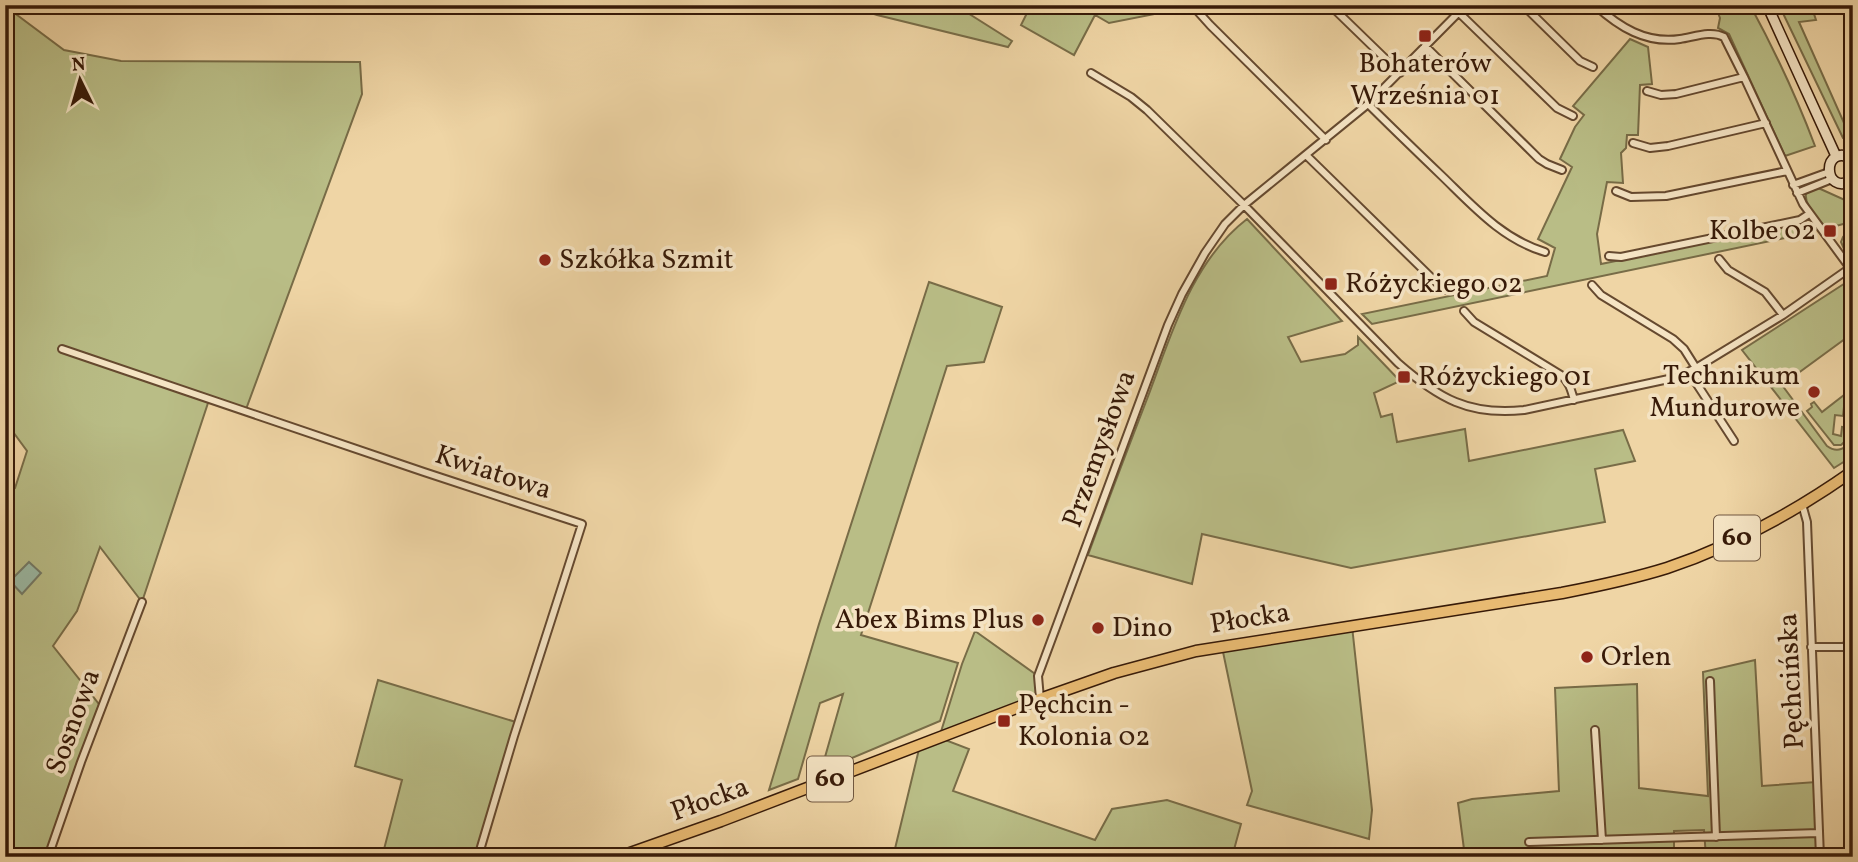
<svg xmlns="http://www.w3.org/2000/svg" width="1858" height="862" font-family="Vollkorn,serif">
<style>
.green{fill:#b9bd86;stroke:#786c47;stroke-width:2}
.water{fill:#9ab9a4;stroke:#727966;stroke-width:2}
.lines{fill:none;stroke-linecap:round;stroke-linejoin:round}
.street-casing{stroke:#65492f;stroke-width:10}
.secondary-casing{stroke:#371a08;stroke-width:12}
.primary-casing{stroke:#371a08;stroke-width:13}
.street{stroke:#f5e4c4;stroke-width:6}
.secondary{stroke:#f5e4c4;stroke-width:9}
.primary{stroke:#e8ba72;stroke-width:10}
.poi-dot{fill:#8f2418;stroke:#f5e4c4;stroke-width:2.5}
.labels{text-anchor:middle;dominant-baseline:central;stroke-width:7;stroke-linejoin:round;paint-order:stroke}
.shield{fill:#f5e4c4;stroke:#705740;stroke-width:2}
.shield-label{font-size:26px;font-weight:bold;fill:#371a08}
.poi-label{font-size:28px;fill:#371a08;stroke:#f5e4c4;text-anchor:start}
.street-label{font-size:28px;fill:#371a08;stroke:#f5e4c4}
</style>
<rect width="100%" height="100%" fill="#efd5a5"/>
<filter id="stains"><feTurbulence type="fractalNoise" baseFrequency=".00286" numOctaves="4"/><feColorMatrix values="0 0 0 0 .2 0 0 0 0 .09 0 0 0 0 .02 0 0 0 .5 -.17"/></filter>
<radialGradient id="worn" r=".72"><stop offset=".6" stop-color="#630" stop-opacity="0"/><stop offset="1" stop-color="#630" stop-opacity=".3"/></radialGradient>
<!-- green -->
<path class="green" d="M847 5H955L1012 41 1008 47 877 15Z
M1031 5H1174L1175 10 1109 23 1095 15 1074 55 1021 25Z
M1715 5H1750C1775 51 1797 98 1815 146L1785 156 1729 34 1718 28 1720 18Z
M1779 5H1811L1816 20 1799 22 1853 143 1843 138Z
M1848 5H1853V77L1846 78 1845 20 1847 19Z
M5 6 64 50 121 61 360 62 362 94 245 412 209 400 142 602 100 547 77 611 53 646 102 708 48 857H5V684L13 656 5 660V493L15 488 27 451 5 421Z
M1630 39 1648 47 1652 84 1640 85 1638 135H1627L1626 148 1621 153 1623 183 1607 182 1597 234 1601 264 1797 224 1799 235 1372 324 1362 314 1547 276 1555 248 1538 239 1572 167 1560 159 1575 127 1584 115 1573 106Z
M1816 187 1845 200 1853 215V254L1844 249 1841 242 1843 237 1849 230 1847 223 1832 227 1823 225C1816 216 1804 205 1806 193Z
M1247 219 1342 321 1288 337 1301 362 1345 354 1358 345V337L1400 381 1374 393 1381 417 1392 414 1397 442 1465 429 1469 461 1623 430 1635 461 1595 469 1605 522 1351 568 1202 534 1192 584 1088 555C1107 503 1127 451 1147 399 1171 336 1191 262 1247 219Z
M1853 278V333L1782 385 1827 446C1838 454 1845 448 1853 440V456L1834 468 1742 350Z
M929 282 1002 307 984 362 947 366 861 635 958 663 940 721 821 771 843 694 820 703 798 779 769 790 819 624Z
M1853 388V399H1850L1849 408 1844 407 1843 416 1835 415 1833 434 1841 436 1842 427 1849 428 1850 419 1853 420V434L1841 445H1834L1807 411 1812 407 1811 404 1814 402 1822 412Z
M1352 626 1372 810 1369 839 1247 805 1252 791 1222 647Z
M975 631 1038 676 1040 699 940 738 969 749 953 791 1095 840 1112 809 1167 800 1241 824 1232 857H893L920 745 939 738 962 664Z
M1755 660 1762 786 1816 782 1820 857H1706L1704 830 1674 831V857H1465L1458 803 1472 799 1559 791 1555 688 1637 684 1639 788 1708 796 1703 672Z
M378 680 519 723 478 857H382L402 780 355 766Z
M1853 780V857H1849L1845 781Z"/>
<!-- water -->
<path class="water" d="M29 562 41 573 22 594 10 581Z"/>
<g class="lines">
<!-- street casing -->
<g class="street-casing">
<path id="street" d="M1192 5 1210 25 1326 140
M1330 5 1400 73
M1451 5 1557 108 1573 116
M1523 5 1580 61 1593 67
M1840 9 1841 5
M1425 46 1539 159 1547 164 1562 170
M1091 73 1131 97 1147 110 1244 205 1398 363C1438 398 1469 416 1524 410L1678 377 1696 368 1783 315 1850 268 1803 204 1744 77 1724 37C1711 30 1694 37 1680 39 1646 44 1619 27 1595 5
M1647 91 1661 95 1676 94 1744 77
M1368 104C1392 128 1417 152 1442 176 1473 206 1502 239 1545 252
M1633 143 1650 148 1668 146 1766 123
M1307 156 1444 290
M1793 185 1829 172
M1616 191 1631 197 1666 196 1787 171
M1797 193 1832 179
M1609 256 1621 257 1800 220 1809 214
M1719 259 1728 270 1765 292 1783 315
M1592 285 1601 295 1673 339 1684 349 1696 368
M1464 311 1474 322 1561 375C1569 382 1571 389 1574 400
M62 349 424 472 582 524 514 736 478 857
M1689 372 1734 441
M1802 504 1807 522 1820 857
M1811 647H1844L1853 640
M1710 681 1716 837
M1040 699 1038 676 1168 325 1182 294 1205 253 1225 224 1244 205 1368 104 1466 5
M1595 730 1602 840
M1529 842 1819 833
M48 857 81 762 142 602"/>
</g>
<!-- secondary casing -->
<g class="secondary-casing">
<path id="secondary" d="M1767 5 1836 156
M1853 159C1821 141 1822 198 1853 180"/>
</g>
<!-- primary casing -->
<g class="primary-casing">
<path id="primary" d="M619 857 721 821 1040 699 1114 673 1196 651 1562 593C1598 586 1632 579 1667 568 1733 546 1796 511 1853 471"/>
</g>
<!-- street -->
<use href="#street" class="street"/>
<!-- secondary -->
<use href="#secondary" class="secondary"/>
<!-- primary -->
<use href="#primary" class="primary"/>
</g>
<!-- markers -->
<g class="poi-dot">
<rect x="1418" y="29" width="14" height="14" rx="3.5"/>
<rect x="1823" y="224" width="14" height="14" rx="3.5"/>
<circle cx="545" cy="260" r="7"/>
<rect x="1324" y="277" width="14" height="14" rx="3.5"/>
<rect x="1397" y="370" width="14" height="14" rx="3.5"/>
<circle cx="1814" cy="392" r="7"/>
<circle cx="1038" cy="620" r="7"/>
<circle cx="1098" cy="628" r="7"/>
<circle cx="1587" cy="657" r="7"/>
<rect x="997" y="714" width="14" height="14" rx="3.5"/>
</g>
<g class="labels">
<!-- shield labels -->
<g class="shield">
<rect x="1714" y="515.5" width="46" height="45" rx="5"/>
<rect x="807" y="756.5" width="46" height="45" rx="5"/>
</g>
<g class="shield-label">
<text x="1737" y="538">60</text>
<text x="830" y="779">60</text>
</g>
<!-- poi labels -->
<g class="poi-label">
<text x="1425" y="64" text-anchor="middle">Bohaterów<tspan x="1425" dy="32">Września 01</tspan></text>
<text x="1816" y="231" text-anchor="end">Kolbe 02</text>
<text x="559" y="260">Szkółka Szmit</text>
<text x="1345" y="284">Różyckiego 02</text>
<text x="1800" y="376" text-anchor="end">Technikum<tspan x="1800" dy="32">Mundurowe</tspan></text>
<text x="1418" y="377">Różyckiego 01</text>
<text x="1024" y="620" text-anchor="end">Abex Bims Plus</text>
<text x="1112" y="628">Dino</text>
<text x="1601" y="657">Orlen</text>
<text x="1018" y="705">Pęchcin -<tspan x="1018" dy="32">Kolonia 02</tspan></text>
</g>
<!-- street labels -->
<g class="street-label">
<text transform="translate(1100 449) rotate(-70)">Przemysłowa</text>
<text transform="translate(493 473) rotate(18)">Kwiatowa</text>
<text transform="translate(1250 619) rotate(-9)">Płocka</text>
<text transform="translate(1792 681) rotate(-93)">Pęchcińska</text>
<text transform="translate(74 722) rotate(-70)">Sosnowa</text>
<text transform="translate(710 800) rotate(-20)">Płocka</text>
</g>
</g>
<!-- margin -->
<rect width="1858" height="862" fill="none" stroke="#efd5a5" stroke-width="28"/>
<rect x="7" y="7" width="1844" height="848" fill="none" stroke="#371a08" stroke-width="3.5"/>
<rect x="14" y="14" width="1830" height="834" fill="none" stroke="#371a08" stroke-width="2"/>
<!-- north arrow -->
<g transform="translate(80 80) rotate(355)" stroke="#f5e4c4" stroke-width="5" paint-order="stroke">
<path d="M0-5L12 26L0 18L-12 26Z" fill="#371a08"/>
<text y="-10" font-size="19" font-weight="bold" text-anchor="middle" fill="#371a08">N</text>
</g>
<rect width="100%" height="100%" filter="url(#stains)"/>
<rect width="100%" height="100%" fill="url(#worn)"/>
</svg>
